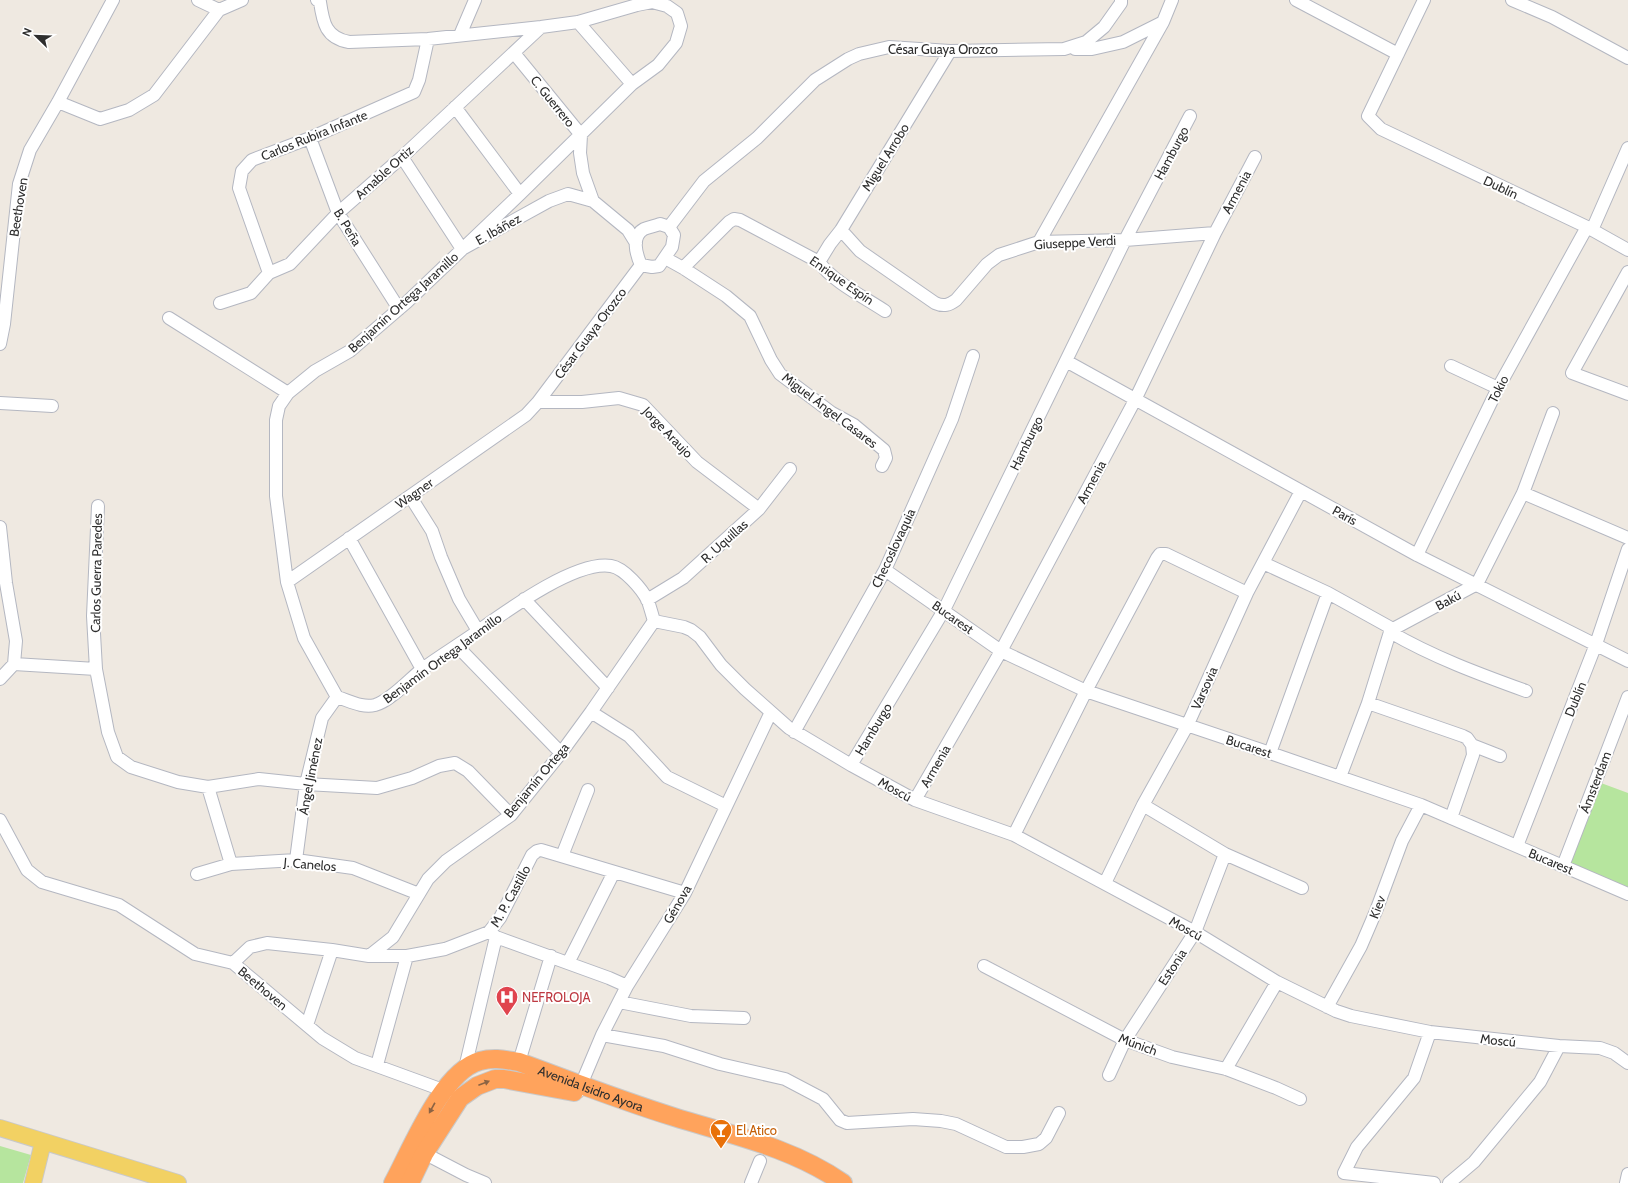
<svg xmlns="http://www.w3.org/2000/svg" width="1628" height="1183" font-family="Cabin,sans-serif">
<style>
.green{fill:#b6e59e}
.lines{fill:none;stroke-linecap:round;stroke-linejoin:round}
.minor-casing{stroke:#b4b7c1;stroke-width:14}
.major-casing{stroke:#c9c9c9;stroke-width:18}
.highway-casing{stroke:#c9c9c9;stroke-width:20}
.minor{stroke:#fff;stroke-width:12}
.major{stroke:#f2d163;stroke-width:16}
.highway{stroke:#ffa35c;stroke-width:18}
.oneway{fill:#8c6343}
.labels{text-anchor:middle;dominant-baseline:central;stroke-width:4;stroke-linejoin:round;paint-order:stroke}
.street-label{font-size:13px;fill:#2e2e2e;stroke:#fff}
.health-label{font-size:13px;fill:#be3a42;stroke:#fff;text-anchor:start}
.food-label{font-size:13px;fill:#c56008;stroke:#fff;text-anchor:start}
</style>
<rect width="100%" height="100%" fill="#efe9e1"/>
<!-- green -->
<path class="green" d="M1601 783 1628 793V887L1570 864Z
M0 1146 31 1155 23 1183H0Z"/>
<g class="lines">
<!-- minor casing -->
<g class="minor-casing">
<path id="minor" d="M198 0 219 10
M317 0 320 2C323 23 326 38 349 42L428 39 541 27 578 22 637 5 652 2 667 6 677 13 681 26 676 43 658 65 632 84 520 194 407 302 350 351 315 371 288 393 279 406 276 420V496L287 582 304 638 337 697C350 701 362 708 375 705 390 701 409 680 421 670 437 658 455 647 471 636 501 615 574 560 611 566 624 568 642 589 648 601 650 607 652 614 654 621
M1296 0 1398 54
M1424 0 1368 116 1381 129 1587 227 1628 250
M1512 0 1552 17 1628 58
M578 22 632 84
M460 35 475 0
M1075 49H1092L1123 42 1163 22 1172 0
M514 53 581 135 580 153 583 173 593 201 628 230 636 243
M58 102 100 119 129 110 154 95 219 10 242 0
M455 107 520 194
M310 138 338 213 399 309
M402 157 462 249 549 201 568 194 593 201
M660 224 669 227 674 235 672 247 659 266 652 267 641 265C636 254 631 236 644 229 649 227 655 226 660 224Z
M669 227 704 181 757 138 815 80 848 59 859 54 889 47 950 51 1064 49 1086 42 1104 27 1121 3V0
M841 230 860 251 935 303C944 307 949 305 956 300L987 264 999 255 1039 242 1125 240 1215 233
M1592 230 1628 148
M1039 242 1163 22
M665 258 683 268 726 296 750 316 771 360 780 374 832 413 854 425 884 450 886 458 882 466
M819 262 830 244 841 230 950 51
M683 268 729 222 734 219 740 220 819 262C833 282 864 297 885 311
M1628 272 1572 373 1628 394
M269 273 239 188 242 171 252 160 310 138 414 92 419 80 428 39
M220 303 251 293 269 273 290 264 338 213 402 157 541 27
M169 318 288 393
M0 344 4 324 19 184 30 150 58 102 113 0
M1066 361 1417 555 1628 661
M1451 366 1498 388
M538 402H582L619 398 643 405 697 462 759 509
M0 403 52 406
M1523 493 1628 538
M410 496 432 531 441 557 459 599 478 631
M98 506 93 616 96 669 108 732 117 757 131 767 178 782 208 787 259 779 306 784 377 788 412 778 439 766 455 763 468 771 511 815
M0 527 6 583 16 641 14 664 0 679
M349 538 422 669
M1417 555 1498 388 1587 227
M1263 563 1328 593 1393 629
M885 570 1001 651 1086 691 1270 753 1421 805 1628 894
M287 582 526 415 538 402 641 265
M524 599 608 688
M647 600 683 578 759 509 790 469
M654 621 684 627 691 630 700 637 721 665 745 689 789 728 851 765 915 800 1014 835 1195 932 1277 982 1336 1011 1351 1016 1430 1032 1559 1046 1600 1048 1614 1053 1628 1063
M1390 632C1433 657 1479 674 1526 691
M457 646 561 753
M14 664 96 669
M1368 703 1463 736 1467 738 1472 745 1500 756
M591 712 629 736 667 777 726 806
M794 732 885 570 952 419 973 356
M1270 753 1328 593
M851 765 944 610 1125 240 1190 116
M1340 777 1368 703 1390 632 1393 629 1477 584 1523 493 1553 413
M208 787 231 864
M915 800 1001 651 1135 400 1215 233 1255 157
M1143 805 1225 854 1302 888
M1451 818 1473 755 1472 745
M0 820 27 870 42 882 119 905 195 954 233 963 322 1038 355 1058 451 1093
M1014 835 1086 691 1157 558 1160 554H1166L1247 593
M1517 846 1596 644 1628 549
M562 856 588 790
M296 860 306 784 322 718 337 697
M1563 866 1628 697
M197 874 231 864 296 860 353 868 419 894
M1105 883 1143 805 1187 726 1247 593 1301 491
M489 932 496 937 609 978 627 986
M369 956 393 937 428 879 446 861 511 815 561 753 591 712 654 621
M233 963 250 947 267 943 332 950 369 956H407L445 949 489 932 500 918 532 855 537 851 541 850 685 893
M568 963 614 872
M984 966 1125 1040 1172 1057 1226 1069 1276 1088 1300 1099
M619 1002 691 1016 744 1018
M1327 1007 1361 946 1376 911 1402 841 1421 805
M307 1025 332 950
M1430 1032 1414 1078 1357 1147 1344 1173 1434 1183
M602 1035 664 1046 720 1064 785 1079 823 1099 840 1120 847 1123 913 1119 941 1121 956 1124 1006 1147H1023L1039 1144 1046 1138 1059 1113
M519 1062 551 956
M377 1065 407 956
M465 1068 496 937
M1226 1069 1277 982
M1109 1075 1125 1040 1195 932 1225 854
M578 1092 602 1035 627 986 685 893 771 712
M418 1150 466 1175 485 1183
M751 1183 760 1161
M1449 1183 1474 1162 1540 1082 1559 1046
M1626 1183 1628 1174"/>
</g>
<!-- major casing -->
<g class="major-casing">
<path id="major" d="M0 1128 178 1183
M33 1183 43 1142"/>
</g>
<!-- highway casing -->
<g class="highway-casing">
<g id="highway">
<path id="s1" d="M393 1183C411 1150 442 1071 480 1061 494 1057 506 1060 519 1062 571 1081 622 1101 674 1117 732 1135 793 1148 843 1183"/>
<path d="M410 1183 424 1154 460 1098 477 1086 495 1079H504L574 1092"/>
</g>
</g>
<!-- minor -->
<use href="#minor" class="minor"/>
<!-- major -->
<use href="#major" class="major"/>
<!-- highway -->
<use href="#highway" class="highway"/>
</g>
<!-- one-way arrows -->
<defs><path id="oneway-solid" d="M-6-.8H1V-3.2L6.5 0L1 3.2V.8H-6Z"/></defs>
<g class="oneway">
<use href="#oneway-solid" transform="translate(484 1083) rotate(-21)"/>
<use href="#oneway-solid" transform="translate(432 1108) rotate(119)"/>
</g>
<!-- icons -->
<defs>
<g id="hospital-pin" transform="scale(1.15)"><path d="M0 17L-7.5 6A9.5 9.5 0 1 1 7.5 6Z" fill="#e0444e" stroke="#fff"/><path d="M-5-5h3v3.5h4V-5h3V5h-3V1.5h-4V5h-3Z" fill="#fff"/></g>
<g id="bar-pin" transform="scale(1.15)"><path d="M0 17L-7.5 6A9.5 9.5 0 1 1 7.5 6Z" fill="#e8710a" stroke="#fff"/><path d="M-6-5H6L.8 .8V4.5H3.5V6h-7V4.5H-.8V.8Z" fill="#fff"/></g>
</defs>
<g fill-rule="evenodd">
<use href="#hospital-pin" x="507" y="997"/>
<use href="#bar-pin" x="721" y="1130"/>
</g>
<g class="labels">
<!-- street labels -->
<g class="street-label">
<text x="943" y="49">César Guaya Orozco</text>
<text transform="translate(553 101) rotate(51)">C. Guerrero</text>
<text transform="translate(314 135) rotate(-22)">Carlos Rubira Infante</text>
<text transform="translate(1171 153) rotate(-62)">Hamburgo</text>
<text transform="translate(885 157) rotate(-58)">Miguel Arrobo</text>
<text transform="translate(384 172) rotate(-42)">Amable Ortiz</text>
<text transform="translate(1501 187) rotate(25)">Dublín</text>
<text transform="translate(1236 192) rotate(-62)">Armenia</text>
<text transform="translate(18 207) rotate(-81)">Beethoven</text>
<text transform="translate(348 227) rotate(59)">B. Peña</text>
<text transform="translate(498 229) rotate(-29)">E. Ibáñez</text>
<text transform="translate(1075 242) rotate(-3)">Giuseppe Verdi</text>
<text transform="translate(842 280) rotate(35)">Enrique Espín</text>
<text transform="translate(403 302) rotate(-42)">Benjamín Ortega Jaramillo</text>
<text transform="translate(590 333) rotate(-53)">César Guaya Orozco</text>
<text transform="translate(1498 389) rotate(-63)">Tokio</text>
<text transform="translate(830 410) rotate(37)">Miguel Ángel Casares</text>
<text transform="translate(668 432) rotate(46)">Jorge Araujo</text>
<text transform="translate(1026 443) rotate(-64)">Hamburgo</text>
<text transform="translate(1091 482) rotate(-62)">Armenia</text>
<text transform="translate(414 493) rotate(-35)">Wagner</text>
<text transform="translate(1345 515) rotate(29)">París</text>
<text transform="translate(724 541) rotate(-42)">R. Uquillas</text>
<text transform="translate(893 548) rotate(-65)">Checoslovaquia</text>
<text transform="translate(96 573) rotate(-89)">Carlos Guerra Paredes</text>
<text transform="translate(1448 600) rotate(-28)">Bakú</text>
<text transform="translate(953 617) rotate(35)">Bucarest</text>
<text transform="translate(442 658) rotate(-36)">Benjamín Ortega Jaramillo</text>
<text transform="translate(1204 688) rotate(-66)">Varsovia</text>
<text transform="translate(1575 699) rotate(-68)">Dublín</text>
<text transform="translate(873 729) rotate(-59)">Hamburgo</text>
<text transform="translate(1249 746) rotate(18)">Bucarest</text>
<text transform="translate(935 766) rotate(-60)">Armenia</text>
<text transform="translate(310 776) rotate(-79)">Ángel Jiménez</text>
<text transform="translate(536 780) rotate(-50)">Benjamín Ortega</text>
<text transform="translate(1595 782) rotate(-69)">Ámsterdam</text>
<text transform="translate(895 789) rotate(29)">Moscú</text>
<text transform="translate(1551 861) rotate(23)">Bucarest</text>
<text transform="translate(310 864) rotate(5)">J. Canelos</text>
<text transform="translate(510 896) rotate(-61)">M. P. Castillo</text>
<text transform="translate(677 904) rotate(-60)">Génova</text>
<text transform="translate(1377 907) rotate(-69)">Kiev</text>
<text transform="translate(1186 928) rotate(29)">Moscú</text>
<text transform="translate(1172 967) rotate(-57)">Estonia</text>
<text transform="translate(263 988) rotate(40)">Beethoven</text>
<text transform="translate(1498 1040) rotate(6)">Moscú</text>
<text transform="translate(1138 1044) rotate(21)">Múnich</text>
<text stroke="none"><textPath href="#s1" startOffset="269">Avenida Isidro Ayora</textPath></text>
</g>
<!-- health labels -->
<g class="health-label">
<text x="522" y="997">NEFROLOJA</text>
</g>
<!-- food labels -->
<g class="food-label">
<text x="736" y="1130">El Atico</text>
</g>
</g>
<!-- north arrow -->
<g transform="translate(36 36) rotate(293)" stroke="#ffffff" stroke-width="3" paint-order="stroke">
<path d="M0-3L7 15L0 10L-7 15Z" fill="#2e2e2e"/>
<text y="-6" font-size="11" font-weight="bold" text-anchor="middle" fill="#2e2e2e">N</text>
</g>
</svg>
